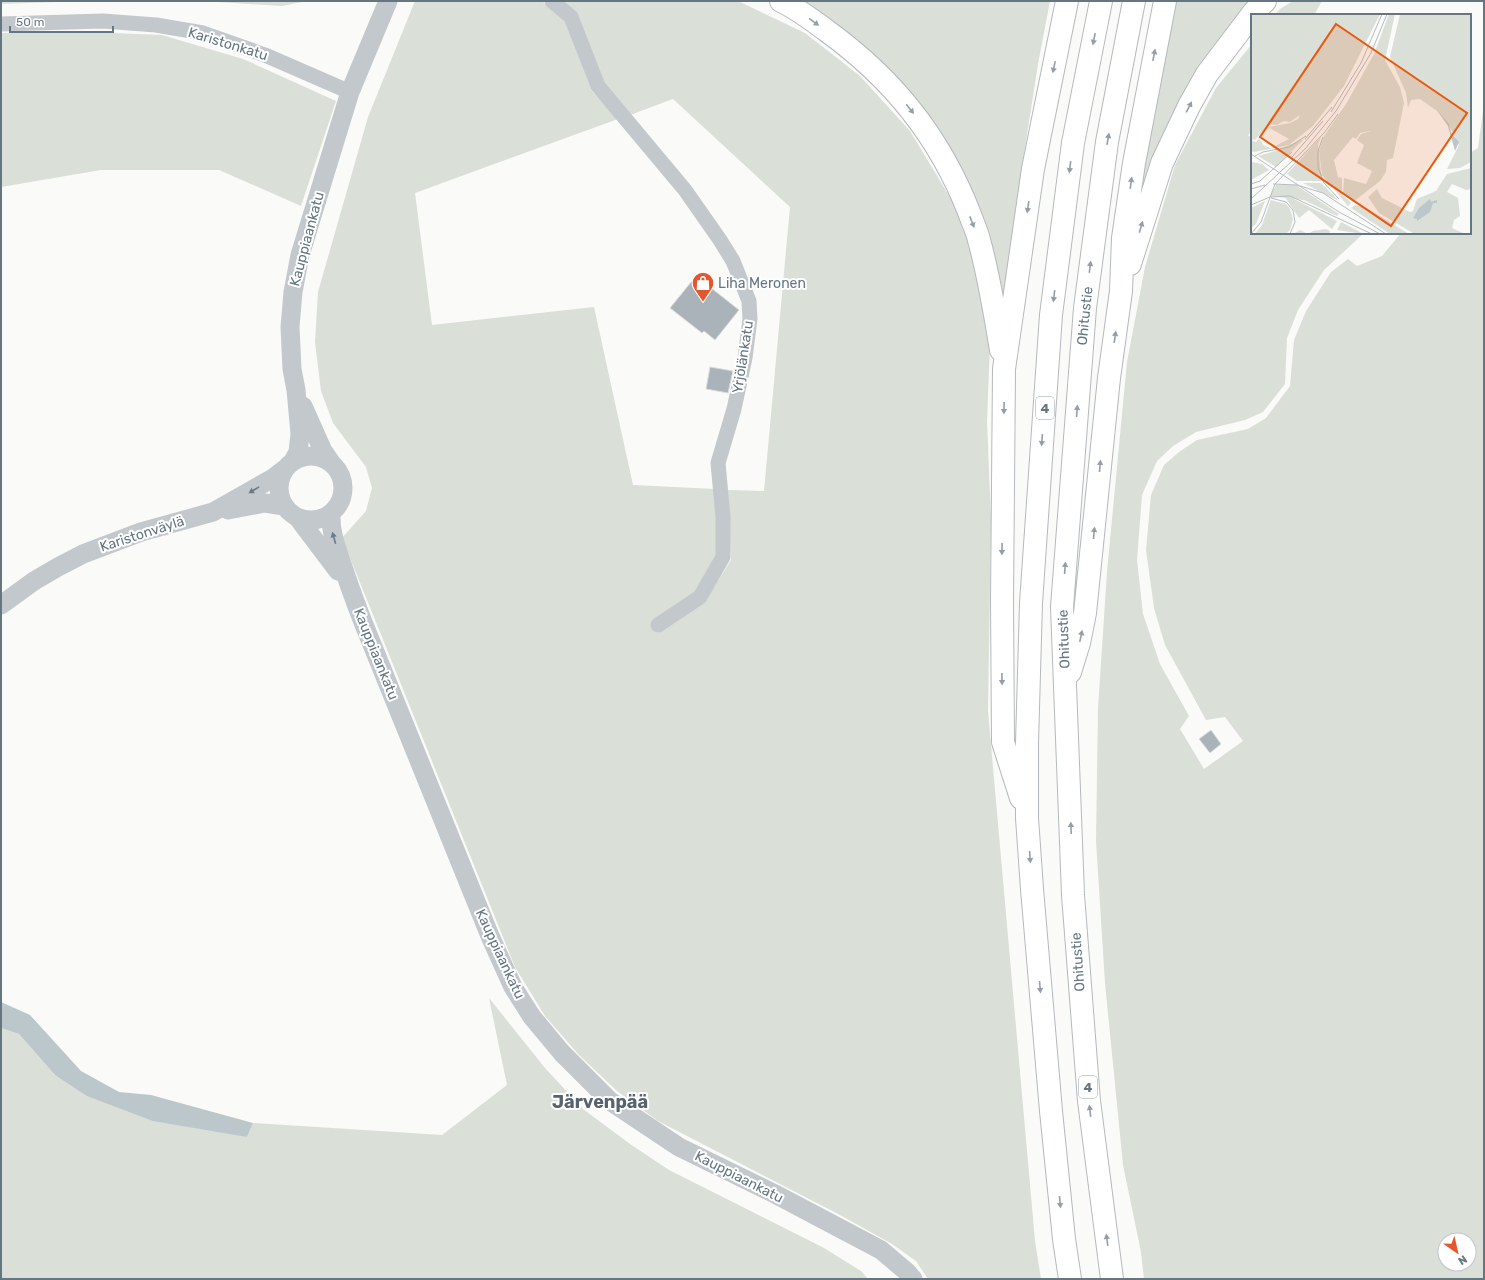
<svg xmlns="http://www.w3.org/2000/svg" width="1485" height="1280" font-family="Rubik,sans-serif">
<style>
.green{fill:#dadfd7;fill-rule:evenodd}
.water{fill:#bbc7cb}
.building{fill:#aab3b9;stroke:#dcdcda}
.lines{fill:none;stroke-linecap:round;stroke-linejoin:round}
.motorway-casing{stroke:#b4b9bd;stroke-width:24}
.minor{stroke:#c3c8cc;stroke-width:15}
.tertiary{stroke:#c3c8cc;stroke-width:19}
.motorway{stroke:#fff;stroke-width:22}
.oneway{fill:#939fa8}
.oneway2{fill:#6a7a87}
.labels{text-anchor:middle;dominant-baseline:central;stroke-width:4;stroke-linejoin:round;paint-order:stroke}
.shield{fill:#fff;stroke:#939fa8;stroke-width:1}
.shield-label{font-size:13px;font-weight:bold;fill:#657683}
.street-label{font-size:14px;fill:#657683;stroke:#fff}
.poi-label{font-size:14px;fill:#657683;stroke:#fff;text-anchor:start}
.district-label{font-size:18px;font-weight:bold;fill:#57646e;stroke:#fff}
.inset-road{fill:none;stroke:#b5bdc2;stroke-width:1}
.view{fill:#e8590c;fill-opacity:0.15;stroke:#e8590c;stroke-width:2}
.inset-edge{fill:none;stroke:#657683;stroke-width:2}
</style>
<rect width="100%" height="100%" fill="#fafaf8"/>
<!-- green -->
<path class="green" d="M1 1H85L1 4Z
M201 1H307L282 6Z
M415 1H542L565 21 592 91 618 119 415 193 432 325 594 307 633 485 715 489 718 555 695 594 655 620 657 633 705 602 731 560 728 490 764 491 790 207 673 99 630 115 601 82 561 1H738L805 33 860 76 910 131 954 204 975 257 990 344 987 421 991 519 988 711 1035 1241 1041 1279H928L916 1261 892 1244 840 1215 658 1121 617 1091 579 1055 545 1016 515 967 342 538 366 511 372 488 366 467 333 423 321 391 315 342 318 292 368 117Z
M799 1H1050L1038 64 1015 212 1006 319 993 248 960 169 917 104 857 39Z
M1175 1H1258L1136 217 1165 45Z
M1293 1H1322L1314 15H1275L1280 9Z
M89 32 162 35 243 59 336 101 301 206 219 170H101L1 187V33Z
M1252 44V129L1248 136 1252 137V233H1364L1324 270 1298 310 1287 338 1285 384 1263 412 1245 420 1196 432 1173 446 1157 461 1142 495 1137 560 1143 614 1160 664 1189 716 1180 729 1204 769 1243 741 1225 717 1206 720 1165 645 1154 608 1146 550 1151 495 1164 465 1179 452 1197 440 1248 429 1266 418 1290 386 1294 340 1306 311 1331 272 1348 259 1357 266 1382 256 1401 233H1470V153L1478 148 1484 103V1279H1144L1141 1252 1123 1165 1105 983 1096 841 1098 708 1107 572 1127 362 1145 267 1175 165 1216 88ZM1445 1240H1469V1264H1445Z
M489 998 545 1068 583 1109 630 1144 669 1170 824 1248 861 1271 868 1279H1V1028L19 1034 55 1075 247 1137 253 1123 442 1135 507 1085Z"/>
<!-- water -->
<path class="water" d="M1 1002 30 1015 81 1071 119 1092 151 1095 253 1123 247 1137 153 1121 87 1096 55 1075 19 1034 1 1028Z"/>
<!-- building -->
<path class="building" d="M696 276 739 310 715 340 704 331 702 333 670 308Z
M710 367 733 371 728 393 706 389Z
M1211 730 1221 744 1210 753 1199 739Z"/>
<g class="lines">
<!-- motorway casing -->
<g class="motorway-casing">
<path id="motorway" d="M781 1C798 9 812 20 827 31 893 79 939 136 969 212 972 221 977 231 979 240 989 276 995 314 1001 350
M1130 264 1162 163 1189 106 1207 74 1254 12 1265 1
M1070 672 1079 643 1085 613 1109 378 1121 291 1123 238 1134 163 1165 1
M1021 798 1003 742 1002 602 1004 369 1033 169 1067 1
M1070 1279 1064 1239 1051 1111 1032 889 1027 818V743L1031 603 1051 315 1073 143 1101 1
M1112 1279 1089 1101 1073 895 1062 607 1085 308 1107 142 1134 1"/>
</g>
<!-- minor -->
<path class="minor" d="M552 1 571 17 598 86 685 190 720 240 733 261 749 301 750 319 745 358 734 409 718 463 723 517V557L700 597 658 625
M1 24 103 21 156 25 203 33 265 55 350 92"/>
<!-- tertiary -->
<path class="tertiary" d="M303 406 323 451 332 464
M279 488a32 32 0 1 1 64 0a32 32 0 1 1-64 0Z
M293 461 298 452 300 434 296 390 292 369 290 327 293 292 300 255 350 92 388 1
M228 510 265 503 284 506
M331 513C330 531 336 546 342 564 350 588 359 613 369 637L490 936 513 987 532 1017 562 1053 610 1101 679 1147 775 1194 881 1250 907 1272 913 1279
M298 518 338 571
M1 605 34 581 58 567 83 554 141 532 213 512 273 478 286 468"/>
<!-- motorway -->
<use href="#motorway" class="motorway"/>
</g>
<!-- one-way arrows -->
<defs><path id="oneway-solid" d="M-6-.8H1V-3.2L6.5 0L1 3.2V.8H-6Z"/></defs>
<g class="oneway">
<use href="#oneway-solid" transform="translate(814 22) rotate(36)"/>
<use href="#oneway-solid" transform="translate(1094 39) rotate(101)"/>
<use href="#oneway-solid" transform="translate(1154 55) rotate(-79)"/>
<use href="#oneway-solid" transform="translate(1054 67) rotate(102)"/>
<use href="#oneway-solid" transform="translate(1189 107) rotate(-63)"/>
<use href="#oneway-solid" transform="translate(910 109) rotate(51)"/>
<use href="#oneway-solid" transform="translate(1108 139) rotate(-80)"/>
<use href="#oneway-solid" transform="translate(1070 167) rotate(97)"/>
<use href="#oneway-solid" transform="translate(1131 183) rotate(-82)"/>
<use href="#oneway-solid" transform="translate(1028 207) rotate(98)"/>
<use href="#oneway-solid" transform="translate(972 222) rotate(69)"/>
<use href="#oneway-solid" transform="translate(1141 227) rotate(-74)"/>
<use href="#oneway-solid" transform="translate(1090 267) rotate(-83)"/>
<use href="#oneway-solid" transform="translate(1054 296) rotate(97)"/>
<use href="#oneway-solid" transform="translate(1115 337) rotate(-82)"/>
<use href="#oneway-solid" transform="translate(1004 408) rotate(91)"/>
<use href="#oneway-solid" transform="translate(1077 411) rotate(-86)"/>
<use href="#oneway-solid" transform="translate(1042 440) rotate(94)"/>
<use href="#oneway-solid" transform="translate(1100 466) rotate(-85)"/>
<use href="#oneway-solid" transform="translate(1094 533) rotate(-85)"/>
<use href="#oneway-solid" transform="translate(1002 549) rotate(91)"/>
<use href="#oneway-solid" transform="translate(1065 568) rotate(-86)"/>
<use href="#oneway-solid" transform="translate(1081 636) rotate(-78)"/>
<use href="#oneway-solid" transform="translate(1002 679) rotate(89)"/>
<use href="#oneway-solid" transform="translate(1071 828) rotate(-92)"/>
<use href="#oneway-solid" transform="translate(1030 857) rotate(86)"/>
<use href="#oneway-solid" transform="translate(1040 987) rotate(85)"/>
<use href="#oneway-solid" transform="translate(1090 1111) rotate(-97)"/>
<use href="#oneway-solid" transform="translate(1060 1202) rotate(85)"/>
<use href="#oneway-solid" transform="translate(1107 1240) rotate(-98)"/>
</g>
<g class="oneway2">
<use href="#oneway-solid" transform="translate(254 490) rotate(149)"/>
<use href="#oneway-solid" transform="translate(334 538) rotate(-106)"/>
</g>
<!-- icons -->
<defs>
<g id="shop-pin" transform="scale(1.15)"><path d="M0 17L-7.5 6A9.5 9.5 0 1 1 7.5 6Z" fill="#e4572e" stroke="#fff"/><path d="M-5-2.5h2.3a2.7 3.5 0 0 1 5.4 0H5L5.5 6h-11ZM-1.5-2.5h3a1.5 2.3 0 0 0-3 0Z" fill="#fff"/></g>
</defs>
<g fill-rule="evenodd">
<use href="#shop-pin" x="703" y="283"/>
</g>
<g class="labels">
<!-- shield labels -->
<g class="shield">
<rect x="1036" y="397" width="18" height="22" rx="3"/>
<rect x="1079" y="1076" width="18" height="22" rx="3"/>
</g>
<g class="shield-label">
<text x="1045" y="408">4</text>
<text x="1088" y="1087">4</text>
</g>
<!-- street labels -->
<g class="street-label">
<text transform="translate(228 44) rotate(17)">Karistonkatu</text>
<text transform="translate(307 239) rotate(-75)">Kauppiaankatu</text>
<text transform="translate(1085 316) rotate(-84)">Ohitustie</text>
<text transform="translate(743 357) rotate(-81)">Yrjölänkatu</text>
<text transform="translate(142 534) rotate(-18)">Karistonväylä</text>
<text transform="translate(1064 639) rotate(-92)">Ohitustie</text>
<text transform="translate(376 654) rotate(68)">Kauppiaankatu</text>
<text transform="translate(500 954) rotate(65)">Kauppiaankatu</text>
<text transform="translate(1078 962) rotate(-94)">Ohitustie</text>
<text transform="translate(739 1177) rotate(27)">Kauppiaankatu</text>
</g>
<!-- poi labels -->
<g class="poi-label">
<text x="718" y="283">Liha Meronen</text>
</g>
<!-- district labels -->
<g class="district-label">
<text x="600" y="1102">Järvenpää</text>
</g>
</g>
<!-- overview -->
<g transform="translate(1251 14)">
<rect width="220" height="220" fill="#fafaf8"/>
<path d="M2 0H129L93 72 62 112 38 131 3 138 0 137V126L5 128 8 124 12 131 20 134 38 125 17 113 39 109 47 105 49 101 39 108 33 107 26 111 18 110 4 126 0 125V4ZM138 0H144L134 46 149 73 153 89 142 144 136 146 135 158 129 167 102 188 92 179 93 164 115 170 121 157 106 149 113 131 106 126 110 120 120 117 109 119 105 125 102 123 83 146 87 163 91 164V180L100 189 97 192 71 161 68 137 73 122 95 90 123 40ZM149 0H220V148L209 154 196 155 208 131 199 113 186 97 169 85 160 86 157 94 155 79 139 43ZM70 123 67 131 71 167H46L36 160ZM53 125 25 153 7 142 21 138ZM0 148 11 150 18 156 0 166ZM220 154V175L215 176 201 170 196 178 207 184 209 202 203 206 201 214 214 220 162 219 128 199 117 183 126 175 131 184 159 198 162 197 166 185 185 177 196 160ZM52 169H70L88 187ZM25 171H45L88 200 86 202 53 186 19 182ZM34 183 43 185 86 207 81 215 58 196 48 204ZM20 186 35 190 39 195 42 205 39 216 35 220H4L11 211ZM14 187 5 210 0 214V194ZM104 191 116 194 158 220H139L100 194ZM90 208 109 218 112 220 86 216ZM75 215 79 217 78 220H45L44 219 49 216 57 220 62 217Z" fill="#dadfd7"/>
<path d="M186 96 198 110 200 119 208 128 204 137 197 112ZM179 185 180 188 186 186V189H182L179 198 166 207V205L162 204 168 194Z" fill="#bbc7cb"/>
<path class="inset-road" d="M80 98 110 49 131 0M72 123 67 137V153L73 169 88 185M54 125 81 93M0 140 88 198 129 220M4 142 12 138 38 133 55 122M41 143 72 107M0 170 9 167 41 138M22 170 46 171 72 179 135 220M0 175 14 171M20 184 35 188 42 196 44 208 39 220M0 185 54 135 85 97 120 39 136 0M0 191 19 183 39 182 121 220M0 220 10 208 24 170 73 119 87 100"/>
<path class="view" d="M85 10 216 99 140 212 9 123Z"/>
<rect width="220" height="220" class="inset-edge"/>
</g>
<!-- border -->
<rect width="1485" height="1280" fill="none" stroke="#657683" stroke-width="4"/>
<!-- north arrow -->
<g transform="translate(1457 1252) rotate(146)"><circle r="19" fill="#ffffff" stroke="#c1c8cd"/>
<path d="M0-3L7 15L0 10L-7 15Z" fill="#e4572e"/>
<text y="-6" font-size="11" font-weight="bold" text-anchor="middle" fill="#657683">N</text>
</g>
<!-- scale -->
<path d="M10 26v6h103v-6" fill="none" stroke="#657683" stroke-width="2"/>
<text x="16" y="26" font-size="12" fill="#657683" stroke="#ffffff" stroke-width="3" paint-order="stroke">50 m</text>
</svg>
